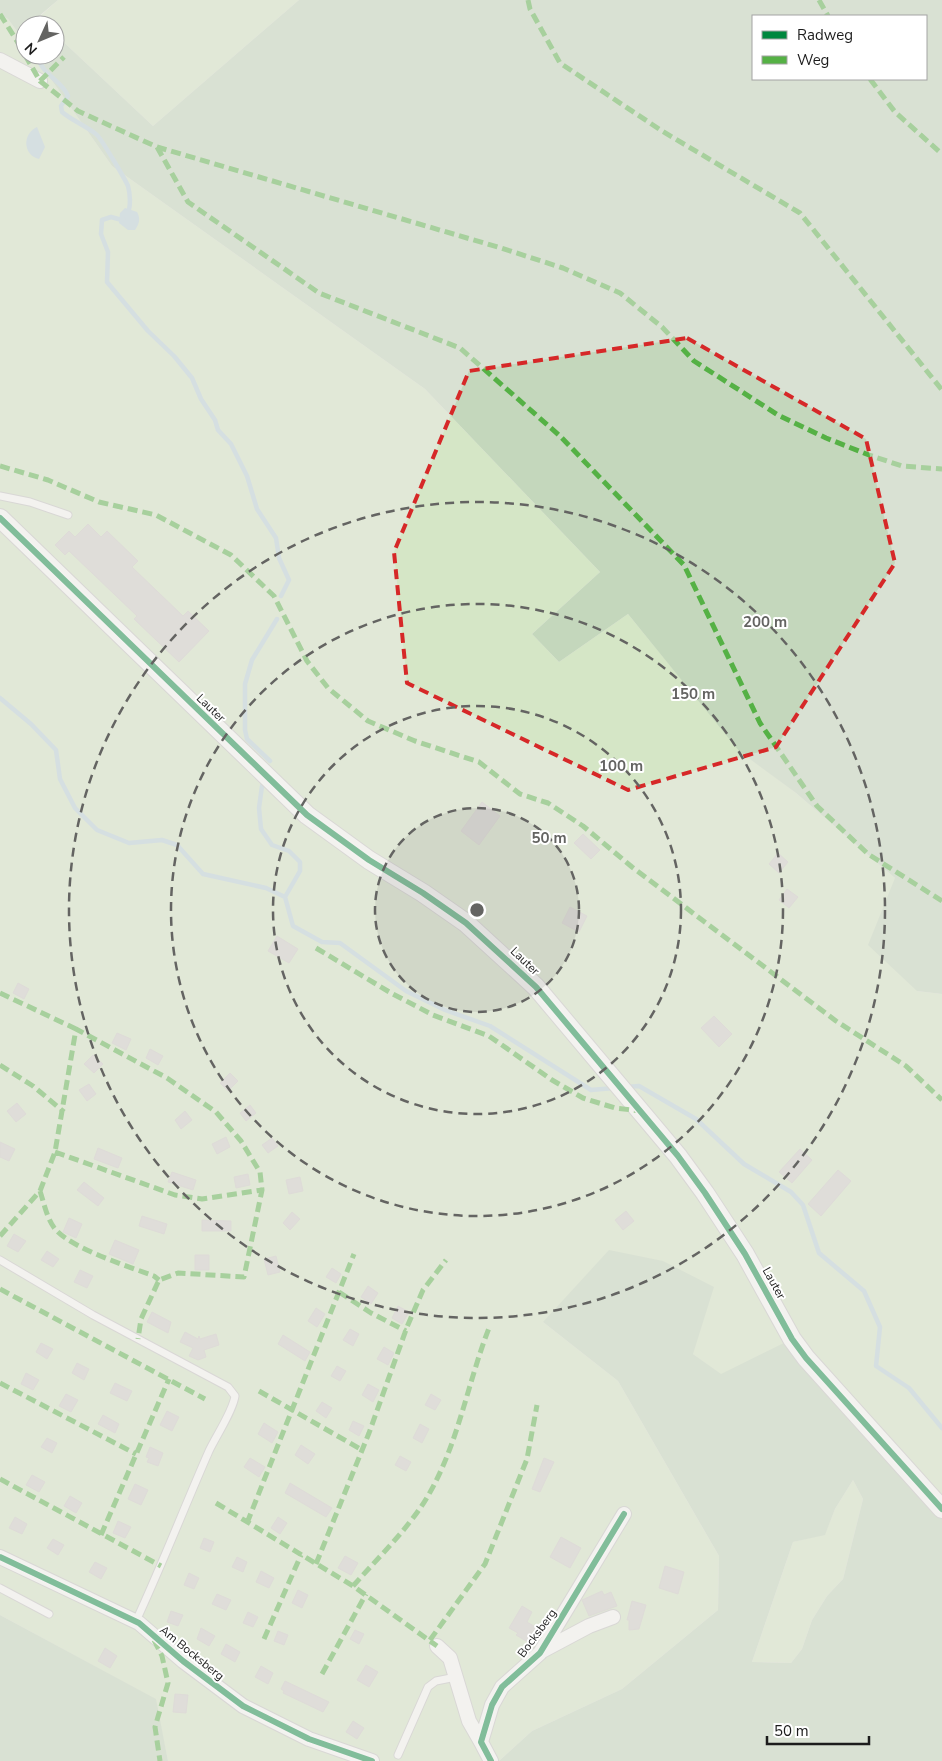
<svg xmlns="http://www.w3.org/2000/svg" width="942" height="1761" font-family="'Nunito Sans',sans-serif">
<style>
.grass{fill:#d5e6c6}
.forest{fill:#c4d7bc;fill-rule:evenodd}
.water{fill:#bbd2dc}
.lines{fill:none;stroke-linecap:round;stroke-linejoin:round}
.stream{stroke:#bbd2dc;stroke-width:4.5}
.building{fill:#d0ceca;stroke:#cecbc6}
.service-casing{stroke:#c3c2c1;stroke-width:9}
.minor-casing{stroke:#c3c2c1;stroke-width:16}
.tertiary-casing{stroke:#c3c2c1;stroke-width:20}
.service{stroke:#fcfcfb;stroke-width:7}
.minor{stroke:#fcfcfb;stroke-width:14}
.tertiary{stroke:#fcfcfb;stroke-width:18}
.quiet{stroke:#55b145;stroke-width:5;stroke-dasharray:10 5;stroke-linecap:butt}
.cycleway-casing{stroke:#fff;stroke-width:9}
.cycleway{stroke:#00873e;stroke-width:6}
.marked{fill:none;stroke:#d62828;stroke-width:4;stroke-dasharray:10 6;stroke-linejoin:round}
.ring{fill:none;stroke:#646462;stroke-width:2.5;stroke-dasharray:9 6}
.labels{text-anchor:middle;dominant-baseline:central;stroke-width:4;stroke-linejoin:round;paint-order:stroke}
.street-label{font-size:12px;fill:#1c1c1c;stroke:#fff}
.centre{fill:#646462;stroke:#fff;stroke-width:2.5}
.ring-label{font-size:15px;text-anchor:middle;font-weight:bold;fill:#646462;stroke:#fff;stroke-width:4;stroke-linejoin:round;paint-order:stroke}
</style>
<rect width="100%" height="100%" fill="#ebe9e5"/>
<!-- grass -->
<path class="grass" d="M58 0H299L153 126 55 34V25H46L38 18Z
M0 14 8 19 25 42V55H34L112 166 425 389 600 572 532 634 559 662 628 614 739 750 796 793 895 878 917 991 942 994V1509L721 1375 693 1354 543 1322 618 1381 719 1556 718 1610 622 1689 532 1731 499 1761H168L155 1699 0 1615Z
M853 1480 863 1499 843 1579 827 1596 812 1620 802 1649 791 1663 752 1662 793 1542 825 1534 835 1509Z"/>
<!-- forest -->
<path class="forest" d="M0 0H58L38 17 46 25H25V42L8 19 0 14Z
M299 0H942V994L917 991 868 945 895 878 796 793 739 751 628 614 559 662 532 634 600 572 425 389 112 166 34 55H55V34L153 126ZM926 16V79H753V16Z
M609 1250 663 1261 714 1287 693 1354 721 1374 792 1339 942 1509V1761H499L532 1731 622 1689 718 1610 719 1556 618 1381 543 1322ZM853 1480 863 1499 843 1579 827 1596 812 1620 802 1649 791 1663 752 1662 793 1542 825 1535 835 1509Z
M0 1615 156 1699 168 1761H0Z"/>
<!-- water -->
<path class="water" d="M37 127 45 147 39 159C23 155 22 134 37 127Z
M125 208 137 212C141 219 139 224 135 230H128L119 223 120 213Z"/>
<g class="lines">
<!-- stream -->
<path class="stream" d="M39 25V23
M37 55C42 76 61 79 68 96L61 106 62 112C71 120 90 128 97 135 102 140 125 179 128 186 130 193 131 206 128 212
M123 219 122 220 111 217 102 220 101 234 108 252 107 282 148 331 174 356 192 378 201 399 215 420 218 430 231 444 247 476 257 509 276 538 279 558 289 580 281 596
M0 698 31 724 56 750 60 779 75 808 97 830 129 843 162 840 177 845 203 874 266 888 285 897 293 926 322 942 340 943 406 991 445 1010 490 1026 591 1090 614 1088
M270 761 247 739 245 730V684L252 660 277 619
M262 786 259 808 261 829 272 845 289 851 300 862V871L285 897
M627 1087 639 1086 696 1119 744 1164 791 1192 803 1205 819 1253 864 1291 880 1327 876 1366 909 1388 942 1428"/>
</g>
<!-- building -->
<path class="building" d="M88 524 101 537 107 531 138 561 132 567 183 616 188 611 209 631 179 662 134 619 137 616 69 551 65 555 55 545 69 531 75 537Z
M482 802 500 816 479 845 461 831Z
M583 834 600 850 591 859 574 843Z
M778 853 788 862 779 873 769 864Z
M787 889 798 897 789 908 779 900Z
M570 907 587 916 579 932 562 923Z
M277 936 298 949 289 963 268 951Z
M18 983 29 989 24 999 13 993Z
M714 1016 732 1034 719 1047 701 1028Z
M117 1033 131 1039 126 1050 112 1043Z
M150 1049 163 1056 158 1065 146 1058Z
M93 1055 103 1064 94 1073 84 1064Z
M230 1073 238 1081 228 1091 220 1083Z
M89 1084 96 1094 87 1101 79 1090Z
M17 1103 26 1114 16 1122 7 1111Z
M250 1105 256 1113 246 1121 240 1113Z
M185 1111 192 1120 181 1129 175 1120Z
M226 1137 230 1147 217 1154 212 1144Z
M272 1138 278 1146 268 1153 262 1145Z
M0 1142 15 1149 9 1161 0 1157Z
M98 1148 122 1158 118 1168 94 1159Z
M800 1149 812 1160 792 1183 779 1172Z
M838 1170 851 1181 821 1216 808 1204Z
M172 1172 196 1180 193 1190 168 1182Z
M248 1174 250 1185 236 1188 234 1177Z
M300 1177 303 1191 289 1194 286 1180Z
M84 1182 104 1198 98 1206 77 1190Z
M626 1211 634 1221 623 1230 615 1220Z
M292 1212 300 1219 290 1230 283 1223Z
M142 1216 167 1224 164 1234 139 1226Z
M69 1218 82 1224 76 1238 63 1232Z
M202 1220 231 1221V1231H202Z
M14 1234 26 1241 18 1252 7 1246Z
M115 1240 139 1250 133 1264 109 1254Z
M47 1251 59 1259 53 1267 41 1260Z
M195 1255H209V1270H195Z
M276 1256 280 1272 268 1275 264 1259Z
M332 1268 341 1274 336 1283 326 1277Z
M80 1270 93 1276 87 1288 74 1282Z
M368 1286 378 1293 371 1304 361 1297Z
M398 1306 409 1312 402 1324 392 1318Z
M316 1308 325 1314 317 1327 308 1321Z
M152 1312 171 1322 168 1333 147 1322Z
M350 1329 359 1334 353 1346 343 1340Z
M185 1332 198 1339 199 1336 200 1339 216 1334 219 1345 204 1350 206 1357 198 1360 189 1356 193 1348 180 1342Z
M283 1335 310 1352 305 1361 278 1344Z
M41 1343 53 1349 47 1359 36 1352Z
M384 1347 394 1353 388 1365 377 1359Z
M77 1363 89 1369 84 1380 72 1373Z
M337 1366 346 1371 340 1381 331 1376Z
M26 1373 39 1380 33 1390 21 1384Z
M115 1383 132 1391 127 1401 110 1393Z
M368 1384 379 1390 373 1402 362 1395Z
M66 1394 78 1400 71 1412 59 1406Z
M431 1394 441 1400 435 1410 425 1405Z
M322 1402 332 1408 326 1418 316 1411Z
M167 1411 179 1417 172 1431 160 1425Z
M103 1415 119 1424 115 1433 98 1424Z
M353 1421 364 1426 359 1436 349 1430Z
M264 1423 278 1432 272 1443 258 1434Z
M420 1424 429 1429 422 1443 413 1438Z
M47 1438 57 1443 52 1453 41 1447Z
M301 1445 315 1454 308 1464 295 1455Z
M150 1447 163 1453 158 1466 147 1462 149 1458 146 1457Z
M400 1456 411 1462 406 1471 395 1465Z
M250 1458 265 1467 259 1477 244 1467Z
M544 1458 554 1462 540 1492 532 1489Z
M32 1475 45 1482 39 1492 26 1485Z
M290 1483 332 1508 326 1517 285 1493Z
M135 1484 148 1490 141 1505 128 1499Z
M70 1496 82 1503 76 1513 64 1506Z
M15 1517 27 1524 22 1534 9 1528Z
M278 1517 287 1523 280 1534 271 1528Z
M118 1521 131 1527 125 1538 113 1533Z
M561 1537 581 1548 570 1568 550 1557Z
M204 1538 214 1542 210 1552 200 1548Z
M53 1539 64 1545 58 1555 47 1548Z
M345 1556 358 1563 351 1575 338 1568Z
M237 1557 247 1562 243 1572 232 1567Z
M95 1562 107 1568 101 1579 89 1572Z
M665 1566 684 1572 678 1594 659 1588Z
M261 1571 274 1578 269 1588 256 1582Z
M189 1573 199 1578 194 1589 184 1585Z
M298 1590 308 1595 302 1608 292 1603Z
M602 1591 604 1595 611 1592 617 1606 589 1616 582 1600Z
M217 1594 231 1600 226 1610 212 1604Z
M632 1601 646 1605 639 1629 629 1630V1620H627Z
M522 1606 532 1612 527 1622 539 1629 531 1644 516 1635 518 1633 509 1628Z
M171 1611 183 1615 178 1626 167 1622Z
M248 1612 258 1617 253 1627 243 1623Z
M201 1628 215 1636 209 1646 197 1639Z
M355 1630 364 1634 359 1644 350 1639Z
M278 1631 288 1635 284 1645 274 1641Z
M226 1644 240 1652 235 1662 221 1654Z
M105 1648 117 1656 110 1668 98 1661Z
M366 1665 378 1672 369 1687 357 1680Z
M261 1666 273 1673 268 1684 255 1677Z
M285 1681 329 1702 323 1712 283 1693 284 1691 281 1689Z
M175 1694 188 1695 186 1713 173 1712Z
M353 1721 364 1728 357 1739 346 1732Z"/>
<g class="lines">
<!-- service casing -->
<g class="service-casing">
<path id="service" d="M0 496 30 502 68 515
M0 1260 93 1315 228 1387 235 1396C233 1411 216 1436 209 1451 184 1508 162 1565 136 1621
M0 1588 49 1614
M398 1755 428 1687 436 1681 456 1677"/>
</g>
<!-- minor casing -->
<g class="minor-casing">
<path id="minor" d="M0 60 40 81
M0 1557 139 1623 183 1661 243 1706 309 1739 372 1761
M437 1646 450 1658 469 1721 481 1742
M542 1651 589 1626 613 1617
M491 1761 481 1742 492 1705 502 1687 540 1653 624 1514"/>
</g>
<!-- tertiary casing -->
<g class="tertiary-casing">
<path id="tertiary" d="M0 518 307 815 369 860 423 893 466 923 536 987 678 1156 705 1193 745 1254 792 1339 806 1358 942 1509"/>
</g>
<!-- service -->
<use href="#service" class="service"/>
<!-- minor -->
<use href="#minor" class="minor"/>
<!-- tertiary -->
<use href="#tertiary" class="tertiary"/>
<!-- quiet -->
<path class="quiet" d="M528 0 530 9 560 63 662 131 800 213 942 390
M819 0 828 16
M0 14 25 54
M25 55 40 81 78 111 157 147 501 248 563 268 620 293 662 327 694 361 778 415 826 438 869 455 902 466 942 469
M870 79 895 112 942 154
M40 81 64 57
M157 147 188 202 319 293 460 348 560 436 684 565 760 723 817 806 868 854 942 901
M0 466 48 480 99 502 156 515 231 555 274 596 307 661 328 688 368 721 415 741 479 762 520 794 548 803 583 826 632 867 836 1021 906 1066 942 1100
M316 948 391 993 433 1015 489 1036 552 1080 583 1098 615 1108 641 1111
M0 993 76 1029
M0 1065 33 1086 64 1112
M55 1152 175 1195 202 1199 262 1190
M40 1191C44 1203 47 1220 56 1230 73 1249 130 1267 154 1276L159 1280
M0 1236 40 1191 55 1152 76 1029 167 1078 216 1112 241 1141 260 1172 262 1190 244 1277 178 1273 159 1280 141 1319 138 1339
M0 1289 205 1399
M339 1292 371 1313 406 1331
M0 1383 136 1454
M259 1391 362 1450
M0 1479 161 1566
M216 1503 353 1586 437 1646
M247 1523 354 1254
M101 1535 169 1379
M316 1564 369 1433 407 1327 423 1290 446 1260
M353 1586C376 1560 401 1536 421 1507 457 1453 466 1387 489 1328
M264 1639 301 1555
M154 1640 162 1656 168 1683 155 1727 160 1761
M430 1640 485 1564 527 1459 537 1405
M322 1674 366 1594"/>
<!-- cycleway casing -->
<g class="cycleway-casing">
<path id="cycleway" d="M0 518 307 815 369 860 423 893 466 923 536 987 678 1156 705 1193 745 1254 792 1339 806 1358 942 1509
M0 1557 139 1623 183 1661 243 1706 309 1739 372 1761
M491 1761 481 1742 492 1705 502 1687 540 1653 624 1514"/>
</g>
<!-- cycleway -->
<use href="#cycleway" class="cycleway"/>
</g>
<!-- marked area -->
<path d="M0 0H942V1761H0ZM687 338 866 439 895 563 776 747 628 790 407 683 394 552 469 371Z" fill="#ebe9e5" fill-opacity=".55" fill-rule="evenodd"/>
<path class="marked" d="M687 338 866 439 895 563 776 747 628 790 407 683 394 552 469 371Z"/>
<!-- distance rings -->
<circle cx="477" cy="910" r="102" fill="#646462" fill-opacity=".12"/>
<g class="ring">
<circle cx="477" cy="910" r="102"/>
<circle cx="477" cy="910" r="204"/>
<circle cx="477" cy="910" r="306"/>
<circle cx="477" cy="910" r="408"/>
</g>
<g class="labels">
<!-- street labels -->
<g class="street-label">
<text transform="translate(211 708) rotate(44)">Lauter</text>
<text transform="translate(525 961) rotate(44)">Lauter</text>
<text transform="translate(774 1283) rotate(61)">Lauter</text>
<text transform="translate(537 1633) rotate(-54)">Bocksberg</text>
<text transform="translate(192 1653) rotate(39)">Am Bocksberg</text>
</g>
</g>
<circle cx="477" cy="910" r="8" class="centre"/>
<g class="ring-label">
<text x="765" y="627">200 m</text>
<text x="693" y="699">150 m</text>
<text x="621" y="771">100 m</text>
<text x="549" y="843">50 m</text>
</g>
<!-- legend -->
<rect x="752" y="15" width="175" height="65" fill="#ffffff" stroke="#a4a4a4"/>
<rect x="762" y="31" width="25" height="8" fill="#00873e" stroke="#a4a4a4"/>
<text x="797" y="40" font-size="15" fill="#1c1c1c">Radweg</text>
<rect x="762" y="56" width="25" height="8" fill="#55b145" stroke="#a4a4a4"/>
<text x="797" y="65" font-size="15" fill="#1c1c1c">Weg</text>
<!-- north arrow -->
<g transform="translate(40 40) rotate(226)"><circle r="24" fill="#ffffff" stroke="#a4a4a4"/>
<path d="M0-4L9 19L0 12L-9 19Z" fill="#646462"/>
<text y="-8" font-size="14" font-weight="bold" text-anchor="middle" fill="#1c1c1c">N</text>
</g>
<!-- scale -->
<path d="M767 1736v8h102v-8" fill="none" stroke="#1c1c1c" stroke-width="2.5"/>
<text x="774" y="1736" font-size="15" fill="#1c1c1c" stroke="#ffffff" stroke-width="4" paint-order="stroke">50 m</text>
</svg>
